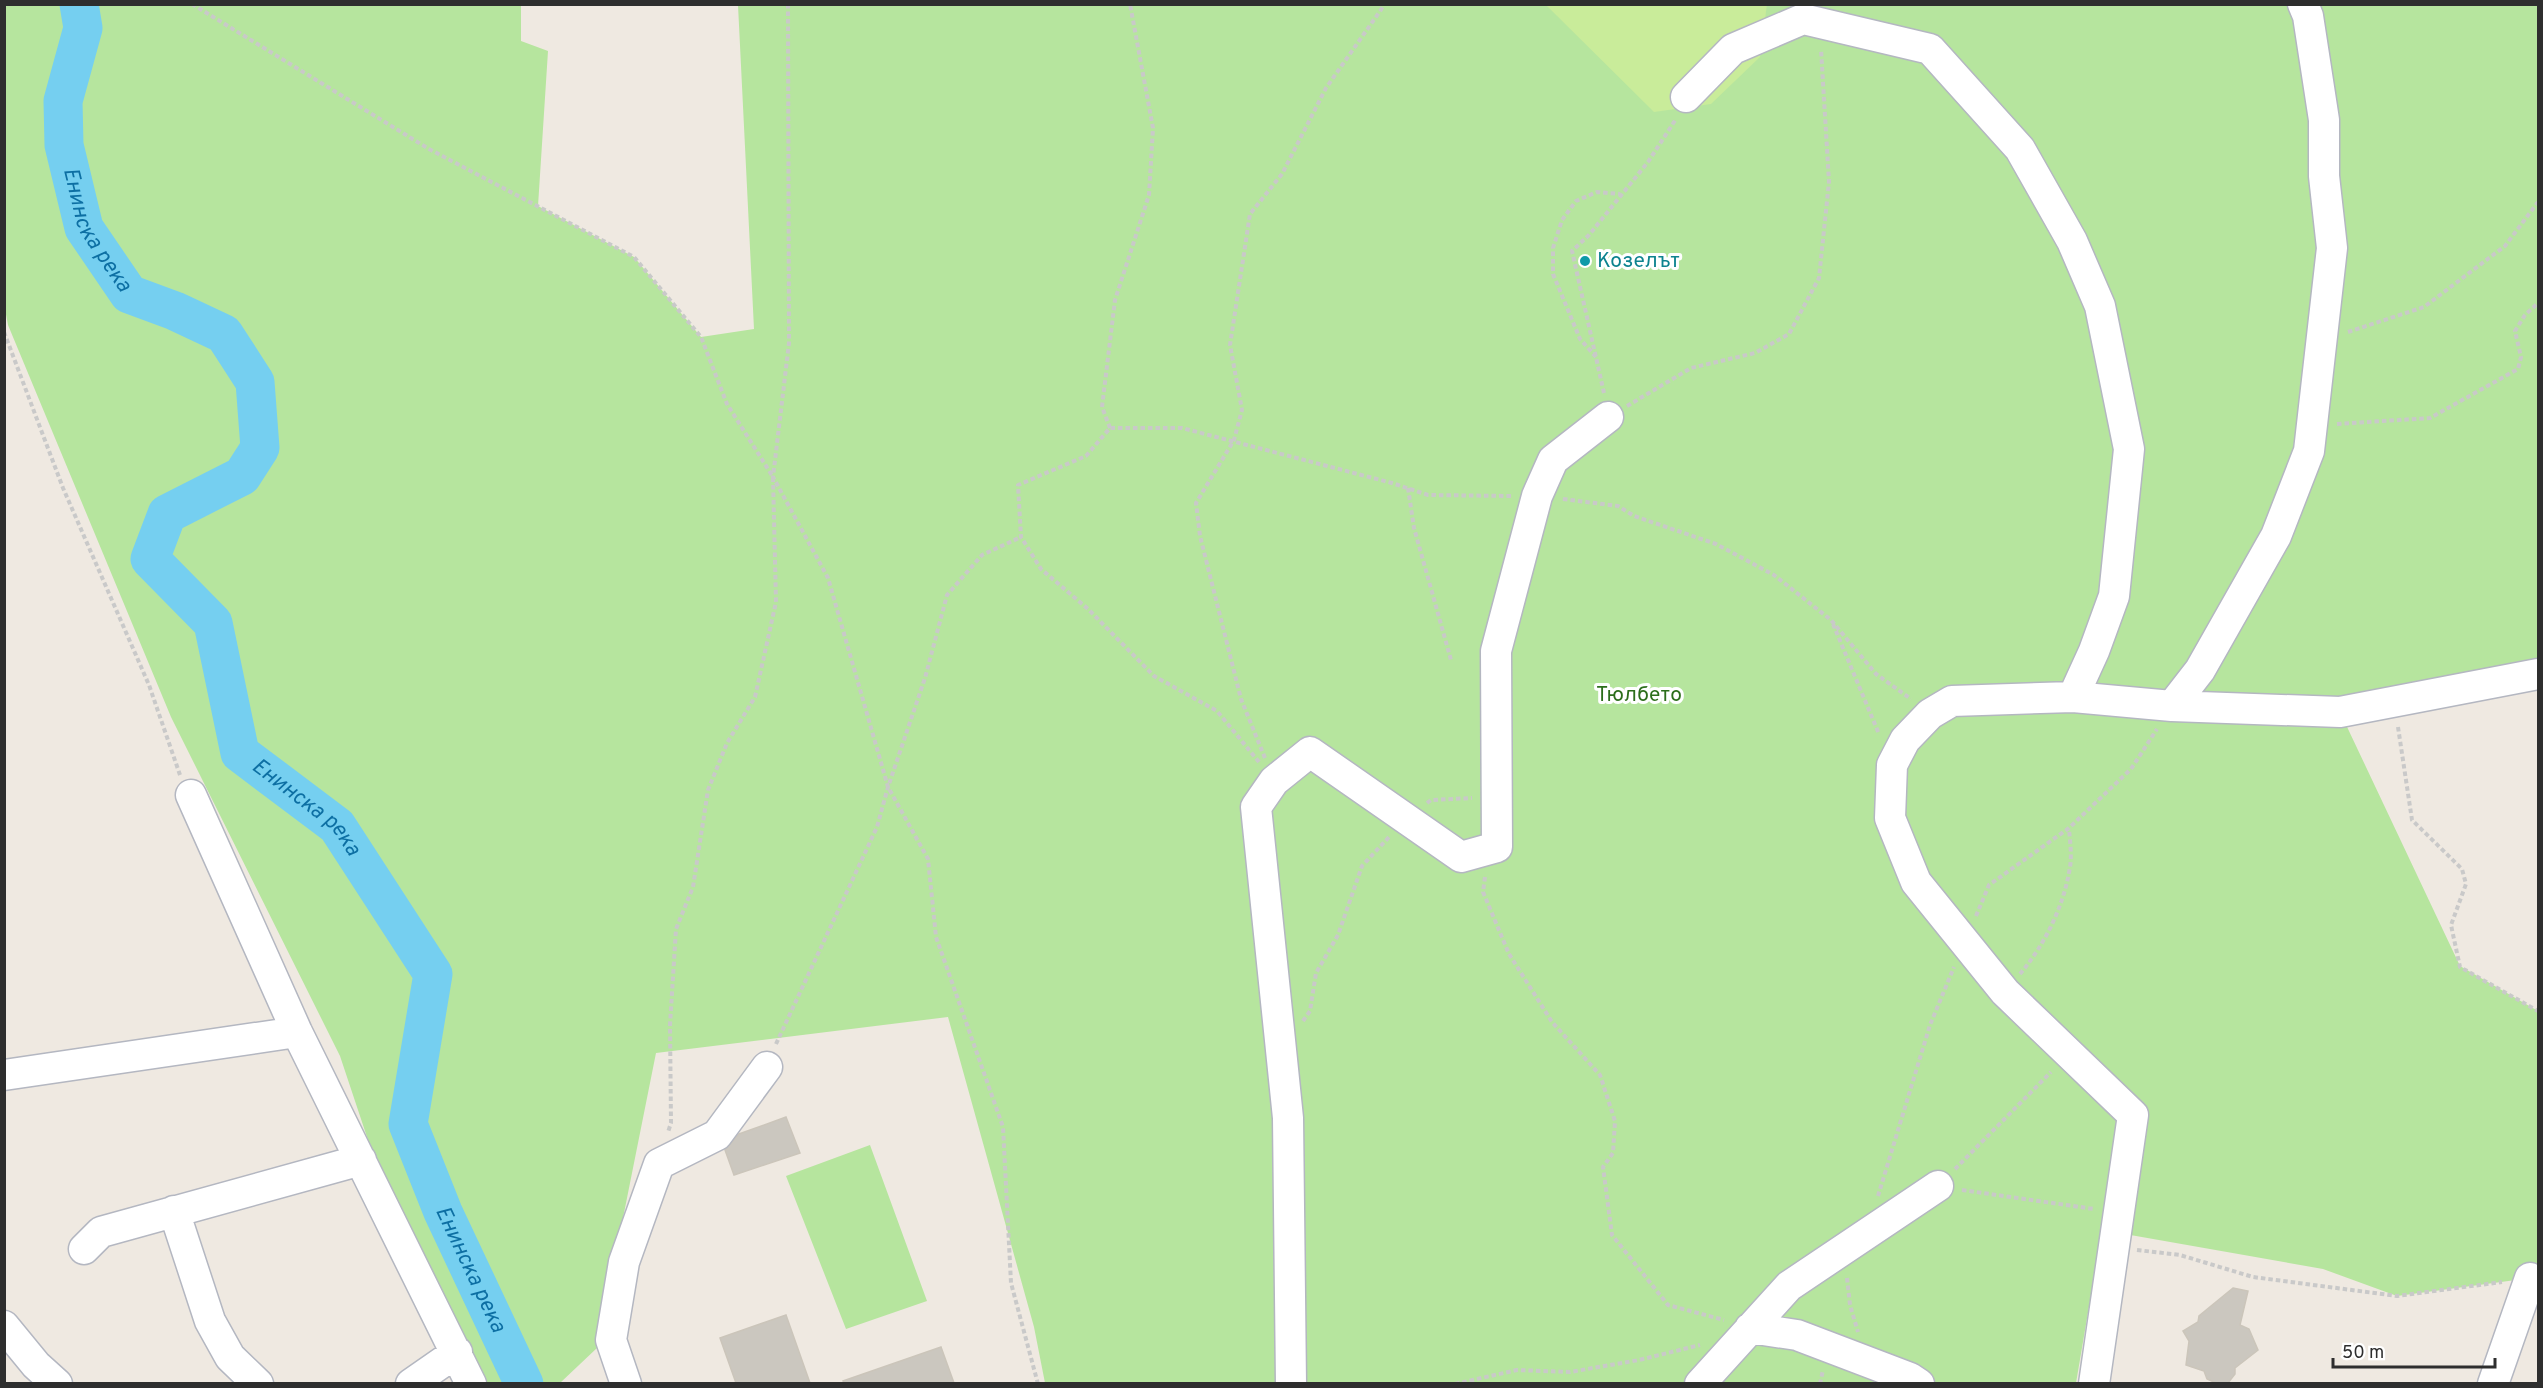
<svg xmlns="http://www.w3.org/2000/svg" width="2543" height="1388" font-family="Overpass,sans-serif">
<style>
.green{fill:#b6e59e}
.pitch{fill:#c9ec9a}
.lines{fill:none;stroke-linecap:round;stroke-linejoin:round}
.river{stroke:#75cff0;stroke-width:39}
.building{fill:#cbc7bf;stroke:#cbc5ba;stroke-width:1.5}
.minor-casing{stroke:#b4b7c1;stroke-width:33}
.path{stroke:#c9c9c9;stroke-width:4;stroke-dasharray:4.5 3;stroke-linecap:butt}
.minor{stroke:#fff;stroke-width:30}
.culture-dot{fill:#0f9aa8;stroke:#fff;stroke-width:2}
.labels{text-anchor:middle;dominant-baseline:central;stroke-width:6;stroke-linejoin:round;paint-order:stroke}
.culture-label{font-size:21px;fill:#0d838f;stroke:#fff;text-anchor:start}
.park-label{font-size:21px;fill:#2c6e1b;stroke:#fff}
.water-label{font-size:22px;font-style:italic;fill:#0d6fa3;stroke:#fff}
</style>
<rect width="100%" height="100%" fill="#efe9e1"/>
<!-- green -->
<path class="green" d="M4 5H521V41L548 51 538 206 634 257 701 337 754 329 738 5H2538V674L2340 712 2460 966 2538 1011V1277L2397 1296 2323 1269 2102 1230 2076 1383H1045L1034 1327 948 1017 656 1053 597 1348 560 1383H482L373 1155 340 1056 171 717 8 325 4 304Z
M870 1145 927 1301 846 1329 786 1176Z"/>
<!-- pitch -->
<path class="pitch" d="M1767 4 1760 57 1711 104 1654 112 1546 5Z"/>
<g class="lines">
<!-- river -->
<path class="river" id="s1" d="M79 4 83 28 63 101 64 145 84 228 129 294 175 311 224 334 255 382 260 448 242 476 167 514 150 559 213 623 240 753 337 826 433 974 408 1124 443 1212 524 1384"/>
</g>
<!-- building -->
<path class="building" d="M786 1117 800 1153 734 1175 725 1150 739 1134Z
M2233 1288 2248 1291 2240 1325 2249 1329 2258 1350 2235 1368V1374L2228 1383H2216L2207 1379 2204 1371 2186 1365 2189 1341 2183 1331 2198 1322 2199 1316Z
M786 1315 810 1383H736L720 1338Z
M941 1347 954 1383H844L843 1381Z"/>
<g class="lines">
<!-- minor casing -->
<g class="minor-casing">
<path id="minor" d="M1686 97 1733 49 1803 19 1930 49 2020 149 2072 241 2100 306 2129 449 2114 596 2094 651 2073 697
M2172 706 2200 670 2276 536 2309 451 2332 248 2324 176V120L2308 16 2303 4
M191 795 297 1032 471 1384
M4 1075 297 1032
M174 1211 210 1321 230 1357 258 1384
M84 1249 101 1232 361 1160
M4 1326 36 1365 57 1384
M1750 1328 1797 1335 1910 1378 1919 1384
M411 1384 457 1352
M626 1384 611 1340 624 1262 659 1164 717 1135 767 1067
M1291 1384 1288 1118 1256 807 1274 781 1310 752 1461 857 1497 847 1496 651 1537 496 1553 460 1608 417
M1700 1384 1789 1286 1938 1186
M2094 1384 2133 1115 2005 992 1916 882 1890 818 1892 765 1905 740 1930 714 1952 701 2073 697 2172 706 2340 712 2538 674
M2493 1384 2530 1278"/>
</g>
<!-- path -->
<path class="path" d="M192 4 429 149 634 257 701 337 727 404 773 477 776 602 755 697 727 743 708 790 693 887 676 929 670 1025 671 1123 668 1132
M788 4 789 343 773 477 828 578 888 787 928 859 936 937 1003 1127 1011 1283 1038 1384
M4 332 63 488 149 685 180 775
M2348 332 2424 307 2505 246 2538 202
M1596 357 1580 339 1553 274V248L1562 220 1576 201 1597 192 1620 194
M1604 393 1572 251 1589 235 1648 162 1676 119
M1627 406 1691 368 1755 353 1789 334 1819 278 1829 182 1821 49
M2337 424 2430 418 2518 369 2521 357 2515 331 2525 315 2538 303
M1110 428 1102 407 1115 300 1149 195 1153 128 1130 4
M1408 488 1414 528 1451 660
M1563 499 1618 506 1634 516 1716 544 1774 575 1831 620 1876 674 1911 699
M1833 624 1879 734
M2398 727 2412 820 2462 869 2466 884 2451 925 2460 967 2538 1011
M1265 758 1241 699 1200 536 1196 503 1234 440 1242 410 1230 345 1250 214 1282 174 1326 88 1385 4
M1259 762 1217 711 1154 676 1088 609 1041 569 1021 537 1018 485 1086 456 1110 428H1182L1392 483 1428 495 1511 496
M1427 803 1431 800 1472 798
M1485 877 1483 892 1509 954 1552 1022 1600 1075 1615 1121 1613 1153 1603 1167 1612 1235 1668 1305 1724 1320
M1976 916 1989 885 2069 828 2131 769 2157 729
M2020 974C2045 944 2064 906 2070 867 2072 855 2070 841 2069 829
M1303 1021 1310 1011 1316 973 1338 935 1362 866 1390 836
M776 1044 877 827 888 787 925 678 947 595 982 555 1021 537
M1955 1169 2051 1072
M1962 1190 2094 1209
M1878 1196 1930 1025 1954 967
M2137 1250 2180 1255 2253 1277 2397 1296 2502 1282
M1847 1278 1850 1305 1858 1332
M1455 1384 1517 1370 1570 1372 1639 1360 1700 1345
M1820 1384 1823 1370"/>
<!-- minor -->
<use href="#minor" class="minor"/>
</g>
<!-- markers -->
<circle class="culture-dot" cx="1585" cy="261" r="6"/>
<g class="labels">
<!-- culture labels -->
<g class="culture-label">
<text x="1597" y="261">Козелът</text>
</g>
<!-- park labels -->
<g class="park-label">
<text x="1639" y="695">Тюлбето</text>
</g>
<!-- water labels -->
<g class="water-label">
<text stroke="none"><textPath href="#s1" startOffset="236">Енинска река</textPath></text>
<text stroke="none"><textPath href="#s1" startOffset="1010">Енинска река</textPath></text>
<text stroke="none"><textPath href="#s1" startOffset="1532">Енинска река</textPath></text>
</g>
</g>
<!-- border -->
<rect width="2543" height="1388" fill="none" stroke="#2e2e2e" stroke-width="12"/>
<!-- scale -->
<path d="M2333 1358v9h162v-9" fill="none" stroke="#2e2e2e" stroke-width="3"/>
<text x="2342" y="1358" font-size="18" fill="#2e2e2e" stroke="#ffffff" stroke-width="4.5" paint-order="stroke">50 m</text>
</svg>
